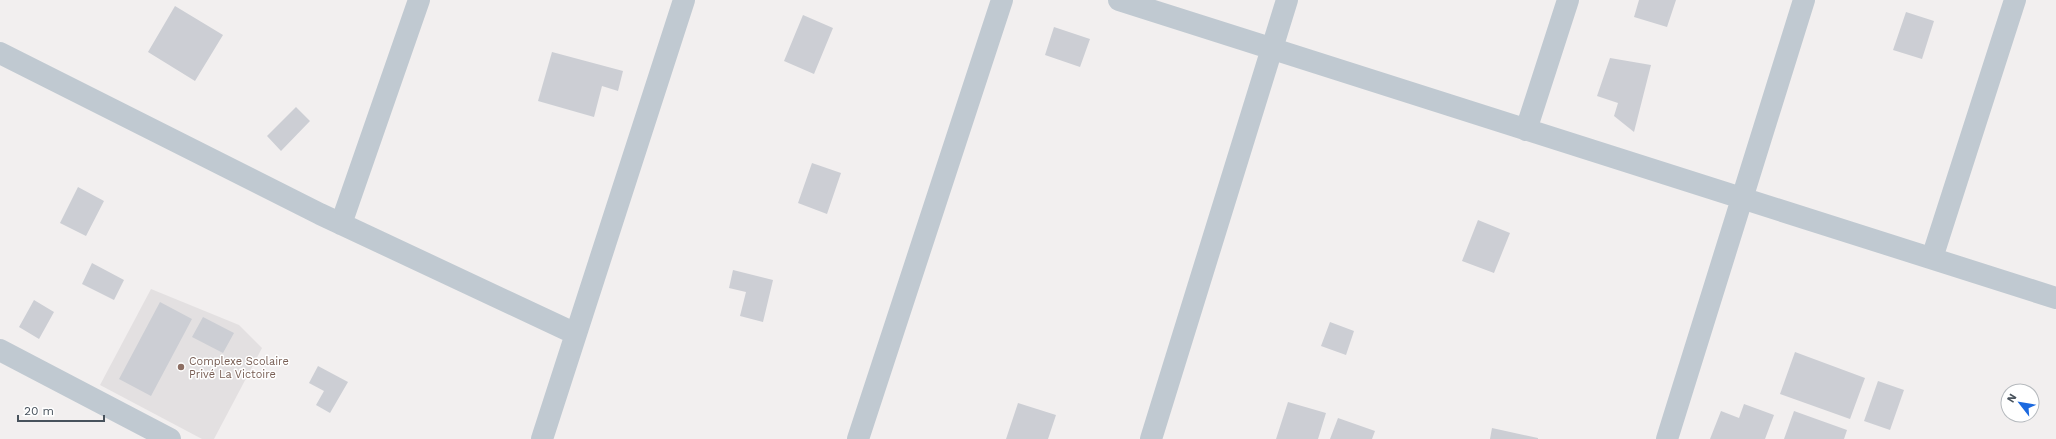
<svg xmlns="http://www.w3.org/2000/svg" width="2056" height="439" font-family="'Work Sans',sans-serif">
<style>
.education{fill:#e3e0e1}
.building{fill:#ccced4}
.lines{fill:none;stroke-linecap:round;stroke-linejoin:round}
.minor{stroke:#c0c9d1;stroke-width:22}
.education-dot{fill:#8d6e63;stroke:#fff;stroke-width:1.5}
.labels{text-anchor:middle;dominant-baseline:central;stroke-width:3;stroke-linejoin:round;paint-order:stroke}
.education-label{font-size:11px;fill:#785e54;stroke:#fff;text-anchor:start}
</style>
<rect width="100%" height="100%" fill="#f2efef"/>
<!-- education -->
<path class="education" d="M151 289 239 325 262 348 214 439H202L100 385Z"/>
<!-- building -->
<path class="building" d="M1639 0H1676L1667 27 1634 17Z
M175 6 223 35 195 81 148 52Z
M1906 12 1934 21 1922 59 1893 50Z
M803 15 833 28 814 74 784 61Z
M1054 27 1090 39 1080 67 1045 55Z
M552 52 623 71 618 91 602 86 594 117 538 101Z
M1610 58 1651 65 1634 132 1614 116 1618 103 1597 96Z
M296 107 310 121 281 151 267 136Z
M812 163 841 173 827 214 798 203Z
M78 187 104 201 86 236 60 223Z
M1478 220 1510 233 1494 273 1462 261Z
M92 263 124 280 114 300 82 284Z
M733 270 773 280 763 322 740 316 746 292 729 288Z
M34 300 54 312 39 339 19 327Z
M160 302 192 319 151 396 119 379Z
M203 317 234 333 223 353 192 337Z
M1330 322 1354 331 1346 355 1321 346Z
M1795 352 1865 378 1850 419 1780 394Z
M318 366 348 382 330 413 316 405 324 391 309 383Z
M1878 381 1904 390 1890 430 1864 421Z
M1288 402 1326 413 1318 439H1276Z
M1018 403 1056 415 1048 439H1006Z
M1744 404 1774 415 1765 439H1710L1721 411 1739 418Z
M1794 411 1847 430 1844 439H1784Z
M1338 418 1375 431 1372 439H1330Z
M1492 428 1538 438V439H1490Z"/>
<g class="lines">
<!-- minor -->
<path class="minor" d="M1119 0 2056 298
M0 53 320 214 576 334
M1526 130 1568 0
M341 224 419 0
M1932 258 2015 0
M0 350 170 439
M542 439 684 0
M858 439 1002 0
M1151 439 1287 0
M1667 439 1804 0"/>
</g>
<!-- markers -->
<circle class="education-dot" cx="181" cy="367" r="4"/>
<g class="labels">
<!-- education labels -->
<g class="education-label">
<text x="189" y="361">Complexe Scolaire<tspan x="189" dy="13">Privé La Victoire</tspan></text>
</g>
</g>
<!-- north arrow -->
<g transform="translate(2020 403) rotate(301)"><circle r="19" fill="#ffffff" stroke="#b6babe"/>
<path d="M0-3L7 15L0 10L-7 15Z" fill="#1c69df"/>
<text y="-6" font-size="11" font-weight="bold" text-anchor="middle" fill="#48525c">N</text>
</g>
<!-- scale -->
<path d="M18 415v6h86v-6" fill="none" stroke="#48525c" stroke-width="2"/>
<text x="24" y="415" font-size="12" fill="#48525c" stroke="#ffffff" stroke-width="3" paint-order="stroke">20 m</text>
</svg>
